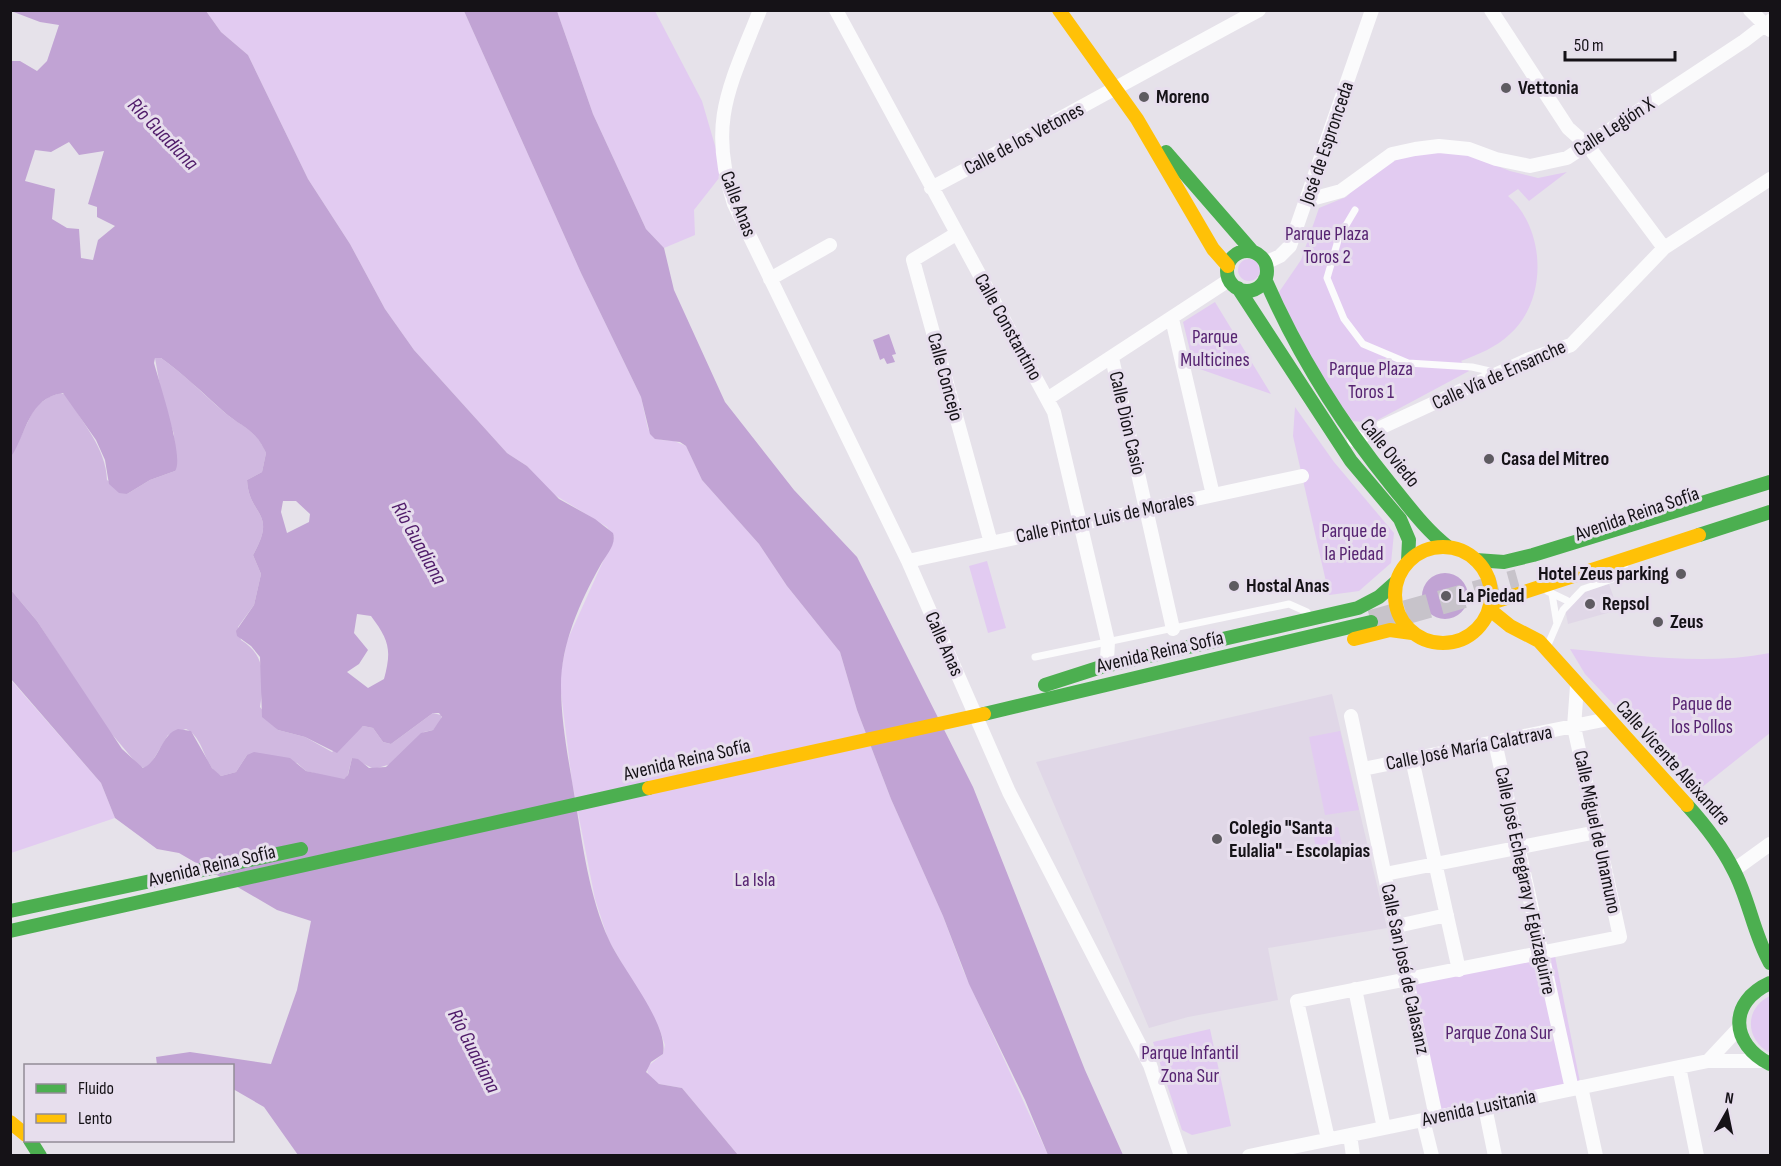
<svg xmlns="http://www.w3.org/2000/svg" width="1781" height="1166" font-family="'Sofia Sans Condensed',sans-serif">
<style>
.built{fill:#e0d7e7}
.green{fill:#e2cbf1}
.forest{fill:#d0b8e0}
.water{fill:#c1a3d4;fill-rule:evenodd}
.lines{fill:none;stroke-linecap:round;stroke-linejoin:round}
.highway-tunnel{stroke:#c7c3ca;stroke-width:24;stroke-dasharray:24 12;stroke-linecap:butt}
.lane{stroke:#fbfbfc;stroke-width:7}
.street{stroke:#fbfbfc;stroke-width:14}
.fast{stroke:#4caf50;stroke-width:14}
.slow{stroke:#ffc107;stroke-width:14}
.poi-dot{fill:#5e5b61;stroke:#e7deed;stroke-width:2}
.labels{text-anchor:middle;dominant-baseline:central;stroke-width:6;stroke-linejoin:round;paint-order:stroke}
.poi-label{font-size:20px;font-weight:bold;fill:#151217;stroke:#e7deed;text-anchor:start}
.street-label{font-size:20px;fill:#151217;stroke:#e7deed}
.park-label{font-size:20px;fill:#562371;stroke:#e7deed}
.water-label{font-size:21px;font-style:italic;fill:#4f1a69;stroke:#e7deed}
</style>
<rect width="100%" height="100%" fill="#e6e2ea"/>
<!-- built -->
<path class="built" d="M1609 584 1618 610 1568 624 1563 599Z
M1332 694 1387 928 1268 948 1278 1000 1188 1017 1149 1028 1036 762Z"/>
<!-- green -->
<path class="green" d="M206 11H464L581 273 641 397 648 429 661 440 674 441 686 446 702 480 759 544 787 586 840 652 857 710 891 799 943 916 963 970 1048 1155H738L682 1088 659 1084 648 1075 647 1067 663 1054 665 1045 659 1028 608 939 595 899 572 782 561 693V671L567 641 614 537 607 527 550 492 527 466 507 453 414 350 385 309 350 244 308 179 248 55 221 32Z
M557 11H655L702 101 723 173 694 210 695 235 664 248 646 229 593 114Z
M1441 151 1464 153 1510 171 1538 178 1567 172 1529 201 1518 189 1508 196C1546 229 1548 300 1510 334 1495 348 1479 354 1461 361L1469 371 1372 423 1353 421 1325 385 1277 295 1301 260 1319 208 1346 197 1368 176 1390 162 1418 153Z
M1238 270a11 11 0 1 1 22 0a11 11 0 1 1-22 0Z
M1215 302 1271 394 1194 367 1183 322Z
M1295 407 1334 462 1394 533 1391 563 1359 591 1329 595 1293 436Z
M987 561 1006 628 988 633 969 566Z
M1570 649C1636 655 1704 666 1770 653V733L1696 792 1585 674Z
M10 679 101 783 115 818 11 853Z
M1340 731 1359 810 1325 815 1309 737Z
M1338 827 1343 849 1317 855 1313 831Z
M1554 951 1581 1087 1436 1117 1408 980Z
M1770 996V1053C1745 1040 1744 1008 1770 996Z
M1210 1029 1231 1126 1192 1135 1182 1130 1153 1042Z"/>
<!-- forest -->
<path class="forest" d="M155 358H161C185 375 202 393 224 412 244 429 254 427 266 453L262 472 247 480C249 517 278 511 253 555L261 574 254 605 238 627 241 640C267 656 264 680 260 707L278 730 305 737 332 752 363 726 373 728 383 742 391 744 433 713 441 715 442 719 433 730 424 732 391 764 374 769 352 758 347 778 340 780 306 771 297 763 247 755 236 772 221 776C203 766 205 738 186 729L168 735 150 765 144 768 138 765 105 726 37 621 11 590V457L35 407 49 397 60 393 67 395C82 424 106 447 107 480L127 494 150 480 175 471 174 434 163 403Z"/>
<!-- water -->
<path class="water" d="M11 11H206L221 32 248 55 308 179 350 244 385 309 414 350 507 453 527 466 559 499 595 519 613 533C617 545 605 556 600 566 580 602 561 644 561 686 561 724 569 762 575 799 583 846 589 896 609 940 622 969 669 1024 663 1054L651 1062 646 1072 659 1084 682 1088 738 1155H298L264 1107 233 1089 232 1066 157 1065 156 1057 190 1052 271 1064 297 990 311 921 277 910 179 853 157 849 115 818 101 783 11 679V590L37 621 122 749 143 768C160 761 160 735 178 729L191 731 212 768 221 776 236 772 247 755 254 752 290 758 306 771 344 779 348 775 352 758 358 759 369 768 386 767 421 733 433 730 442 717 439 713H433L391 744 383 742 373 728 363 726 337 753 305 737 278 730 262 717 260 657 251 646 237 636 236 631 254 605 261 574 253 555C278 511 249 517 247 480L262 472 266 453C253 426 243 429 223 411 202 392 183 374 161 358H155L154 363C159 382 185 459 175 471L150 480 127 494 119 493 109 484 105 460 96 440 63 393C28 398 27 433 11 457V61H20L37 71 47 61 59 25 40 22ZM69 142 79 155 104 151 88 204 97 207V217L115 226 98 240 93 260 81 258 79 229 67 228 52 219 55 189 25 181 35 150 51 152ZM283 501H296L310 514 309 522 287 533 281 512ZM357 614 371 616C389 640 392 650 384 679L368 688 347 672 359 664 368 650 354 633Z
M464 11H557L593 114 646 229 664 248 674 290 725 402 794 490 857 557 973 787 1085 1070 1123 1155H1048L1025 1100 969 984 943 916 891 799 857 710 840 652 787 586 759 544 702 480 686 446 680 442 655 439 650 434 641 397 581 273Z
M889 334 896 354 892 355 895 362 887 364 884 358 880 360 873 340Z
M1422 596a23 23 0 1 1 46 0a23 23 0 1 1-46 0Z"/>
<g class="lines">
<!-- highway-tunnel -->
<path class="highway-tunnel" d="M1371 622 1518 581"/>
<!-- lane -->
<path class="lane" d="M1355 210 1339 237 1327 278 1344 319 1363 344 1408 363 1472 367 1494 372
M1547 591 1570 602
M1552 594 1557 624
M1547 647 1563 610 1583 589 1621 576 1625 565
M1035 657 1289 604 1307 612"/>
<!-- street -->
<path class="street" d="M760 10C730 86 707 122 734 204L908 561 1009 792 1150 1065 1181 1156
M836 10 1054 412 1108 642 1107 659 1101 667
M1491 10 1568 128 1588 146 1664 248
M1750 10 1770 30
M931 188C1041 130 1149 69 1259 10
M1308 200 1341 191 1392 154 1415 149 1439 146 1469 149 1496 159 1530 166 1567 158 1744 41 1770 21
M956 234 913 260 991 543
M1265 263 1280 256 1290 246 1372 10
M770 279 830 245
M1172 319 1213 495
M1112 358 1173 629
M1047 399 1229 280
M1354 440 1527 360 1571 345 1664 248 1770 179
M908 561 1302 476
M1351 716 1436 1117
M1495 742 1572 1089
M1412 759 1459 970
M1363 769 1608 719
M1734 870 1770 844
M1385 874 1597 832
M1397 926 1447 915
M1355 989 1384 1128
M1708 1061 1738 1029
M1679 1067 1697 1156
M1581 1087 1596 1156
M1485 1107 1495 1156
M1423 1120 1432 1156
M1350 1135 1353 1156
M1328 1139 1297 1001 1620 937 1574 727 1577 686
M1249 1156 1708 1061H1763"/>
<!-- fast -->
<path class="fast" d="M1166 152 1253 252
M1227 271a20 20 0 1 1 40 0a20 20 0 1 1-40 0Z
M1265 279C1298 355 1340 422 1392 486 1410 508 1426 530 1448 547
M1238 288 1351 461 1400 519 1409 540 1408 561
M1699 535 1770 512
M1476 560 1504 562 1533 555 1770 482
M1045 685 1101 667 1358 608 1379 597 1396 582
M984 714 1371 622
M1687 805C1705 825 1721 845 1733 869 1749 898 1753 933 1770 963
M10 911 301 849
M10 931 649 788
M1770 983C1728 1002 1730 1044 1770 1064
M30 1140 40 1156"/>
<!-- slow -->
<path class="slow" d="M1059 10 1137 119 1213 249 1228 266
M1395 595a48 48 0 1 1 96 0a48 48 0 1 1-96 0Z
M1491 603 1699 535
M1489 609 1510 626 1539 641 1687 805
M1354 639 1390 630 1412 633
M649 788 984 714
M10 1122 26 1135"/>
</g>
<!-- markers -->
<g class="poi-dot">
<circle cx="1506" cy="88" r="6"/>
<circle cx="1144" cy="97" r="6"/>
<circle cx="1489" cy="459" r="6"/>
<circle cx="1681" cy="574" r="6"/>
<circle cx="1234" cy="586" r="6"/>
<circle cx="1446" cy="596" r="6"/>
<circle cx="1590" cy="604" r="6"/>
<circle cx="1658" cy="622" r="6"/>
<circle cx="1217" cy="839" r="6"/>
</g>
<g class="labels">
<!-- poi labels -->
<g class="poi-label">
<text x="1518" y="88">Vettonia</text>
<text x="1156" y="97">Moreno</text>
<text x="1501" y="459">Casa del Mitreo</text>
<text x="1669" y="574" text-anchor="end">Hotel Zeus parking</text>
<text x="1246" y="586">Hostal Anas</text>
<text x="1458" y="596">La Piedad</text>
<text x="1602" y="604">Repsol</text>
<text x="1670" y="622">Zeus</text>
<text x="1229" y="828">Colegio "Santa<tspan x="1229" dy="23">Eulalia" - Escolapias</tspan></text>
</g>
<!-- street labels -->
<g class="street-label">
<text transform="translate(1614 127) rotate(-33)">Calle Legión X</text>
<text transform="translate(1024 139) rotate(-28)">Calle de los Vetones</text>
<text transform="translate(1327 143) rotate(-71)">José de Espronceda</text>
<text transform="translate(738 204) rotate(69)">Calle Anas</text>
<text transform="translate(1008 327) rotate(61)">Calle Constantino</text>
<text transform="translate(1499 375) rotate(-24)">Calle Vía de Ensanche</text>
<text transform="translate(945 377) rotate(75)">Calle Concejo</text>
<text transform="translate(1127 423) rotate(77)">Calle Dion Casio</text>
<text transform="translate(1390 453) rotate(51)">Calle Oviedo</text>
<text transform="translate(1637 514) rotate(-19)">Avenida Reina Sofía</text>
<text transform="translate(1105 518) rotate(-12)">Calle Pintor Luis de Morales</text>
<text transform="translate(944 644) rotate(66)">Calle Anas</text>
<text transform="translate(1160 652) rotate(-13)">Avenida Reina Sofía</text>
<text transform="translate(1469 748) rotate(-11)">Calle José María Calatrava</text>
<text transform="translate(687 760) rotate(-13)">Avenida Reina Sofía</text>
<text transform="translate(1673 763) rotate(48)">Calle Vicente Aleixandre</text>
<text transform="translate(1597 832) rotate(78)">Calle Miguel de Unamuno</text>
<text transform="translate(212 866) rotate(-13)">Avenida Reina Sofía</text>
<text transform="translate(1525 881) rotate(78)">Calle José Echegaray y Eguizaguirre</text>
<text transform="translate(1405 969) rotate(78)">Calle San José de Calasanz</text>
<text transform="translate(1479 1108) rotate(-12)">Avenida Lusitania</text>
</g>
<!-- park labels -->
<g class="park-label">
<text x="1327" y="234">Parque Plaza<tspan x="1327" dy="23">Toros 2</tspan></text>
<text x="1215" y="337">Parque<tspan x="1215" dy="23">Multicines</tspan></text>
<text x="1371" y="369">Parque Plaza<tspan x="1371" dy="23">Toros 1</tspan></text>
<text x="1354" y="531">Parque de<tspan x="1354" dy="23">la Piedad</tspan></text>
<text x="1702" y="704">Paque de<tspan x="1702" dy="23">los Pollos</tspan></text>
<text x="755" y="880">La Isla</text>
<text x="1499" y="1033">Parque Zona Sur</text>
<text x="1190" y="1053">Parque Infantil<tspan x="1190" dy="23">Zona Sur</tspan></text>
</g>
<!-- water labels -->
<g class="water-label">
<text transform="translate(163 134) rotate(46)">Río Guadiana</text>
<text transform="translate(419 543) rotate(61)">Río Guadiana</text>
<text transform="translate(474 1051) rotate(63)">Río Guadiana</text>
</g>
</g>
<!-- border -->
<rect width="1781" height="1166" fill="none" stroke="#151217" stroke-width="24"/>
<!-- legend -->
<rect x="24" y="1064" width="210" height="78" fill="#e7deed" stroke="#938c97" stroke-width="1.5"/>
<rect x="36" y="1084" width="30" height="9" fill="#4caf50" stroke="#938c97" stroke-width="1.5"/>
<text x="78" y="1094" font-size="18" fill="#151217">Fluido</text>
<rect x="36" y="1114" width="30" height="9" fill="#ffc107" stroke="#938c97" stroke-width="1.5"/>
<text x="78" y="1124" font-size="18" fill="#151217">Lento</text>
<!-- north arrow -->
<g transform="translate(1727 1112) rotate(9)" stroke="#e7deed" stroke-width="4.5" paint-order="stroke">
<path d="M0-4.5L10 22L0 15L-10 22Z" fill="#151217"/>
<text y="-9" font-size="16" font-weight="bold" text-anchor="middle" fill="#151217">N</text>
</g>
<!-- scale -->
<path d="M1565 51v9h110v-9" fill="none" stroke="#151217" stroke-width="3"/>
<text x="1574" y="51" font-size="18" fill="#151217" stroke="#e7deed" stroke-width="4.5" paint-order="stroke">50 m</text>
</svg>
